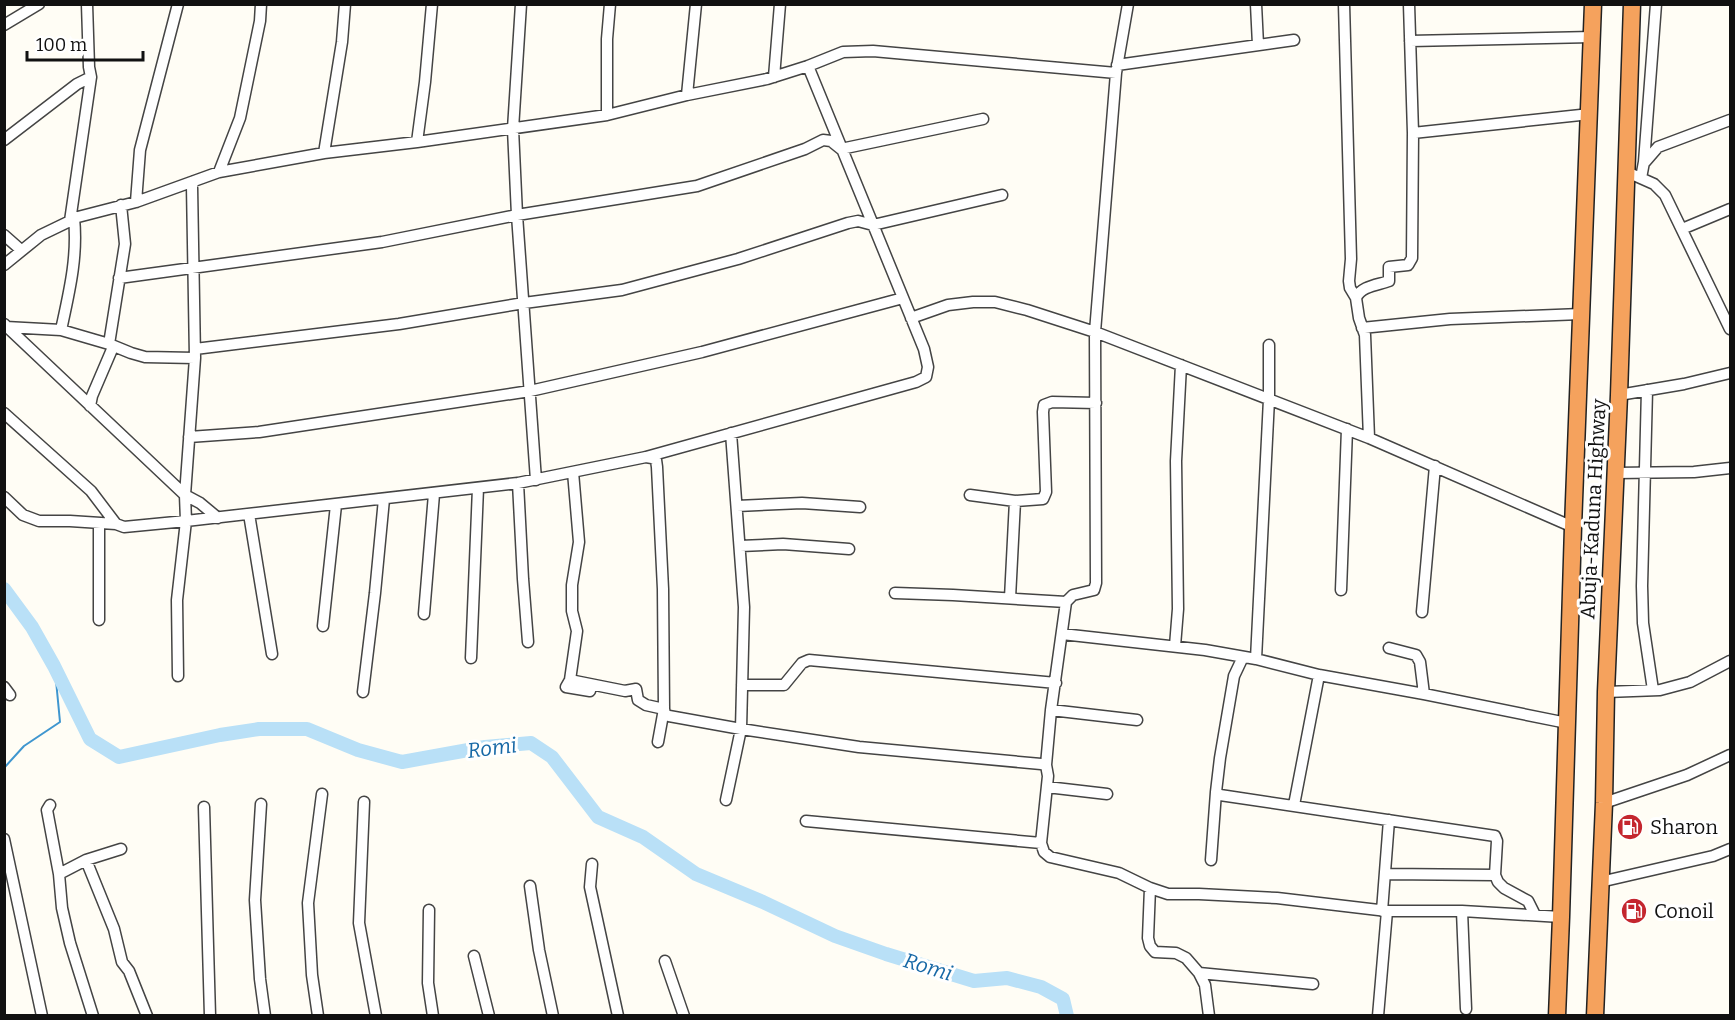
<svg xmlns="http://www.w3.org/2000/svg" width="1735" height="1020" font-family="Bitter,serif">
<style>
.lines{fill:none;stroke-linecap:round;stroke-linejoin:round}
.stream{stroke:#3f96cf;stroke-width:2}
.river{stroke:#b9e0f7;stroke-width:14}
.minor-casing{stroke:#444;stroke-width:13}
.highway-casing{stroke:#222;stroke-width:19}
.minor{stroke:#fff;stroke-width:10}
.highway{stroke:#f5a25d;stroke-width:16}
.labels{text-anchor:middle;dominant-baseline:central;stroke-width:6;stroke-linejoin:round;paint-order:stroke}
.street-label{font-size:20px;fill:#111;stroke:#fff}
.poi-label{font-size:20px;fill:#111;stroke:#fff;text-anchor:start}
.water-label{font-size:21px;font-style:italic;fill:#1768a6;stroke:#fff}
</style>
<rect width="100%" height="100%" fill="#fffdf5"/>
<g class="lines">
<!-- stream -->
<path class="stream" d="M4 768 24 746 60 722 55 670"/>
<!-- river -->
<path class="river" d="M4 589 32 627 54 666 90 739 119 757 220 735 259 729H307L358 750 402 762 485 747 531 743 552 757 598 817 643 837 696 874 763 902 835 936 886 954 974 981 1007 978 1041 987 1063 999 1067 1016"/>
<!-- minor casing -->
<g class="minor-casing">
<path id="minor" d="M521 4 513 129 517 215 536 480
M1128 4 1116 73 1095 332 1096 583 1094 590 1073 595 1066 602 1051 710 1046 765 1048 776 1041 843 1044 852 1050 857 1119 873 1150 888 1168 894H1199L1277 898 1387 911H1462L1561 917
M1256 4 1258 45
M1344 4 1351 259 1349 281 1350 288 1356 298 1359 318 1365 335 1369 438
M4 25 39 4
M1410 41 1592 37
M1117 65 1294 40
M774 77 780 4
M687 95 696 4
M607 115V39L610 4
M1413 133 1590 114
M4 140 77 84 91 77 89 67 87 4
M417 142 425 82 432 4
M324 153 342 42 345 4
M1645 162 1658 147 1730 120
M219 172 240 118 260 21 261 4
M1627 172 1654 184 1665 195 1730 329
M1641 178 1644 162 1656 4
M136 202 140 150 178 4
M70 221 91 77
M1682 229 1730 209
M4 235 21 250
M4 265 41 235 70 221 74 218 136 202 219 172 324 153 417 142 607 115 687 95 767 79 808 66 843 52 873 51 1116 73
M119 278 382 242 517 215 697 186 805 149 823 140 831 141 841 149 983 119
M1356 298C1361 286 1378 285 1389 281V267L1408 265 1412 258 1413 133 1409 4
M911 318 948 305 973 302H995L1027 310 1095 332 1369 438 1573 527
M4 324 185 495 200 503 218 518
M6 327 61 330 109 344 131 353 145 357 195 358
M1362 328 1450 319 1581 314
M61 330C69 293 78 257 74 218
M195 349 399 324 524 303 622 290 738 259 848 223 858 221 873 225 1002 195
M1647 390 1642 586 1643 623 1653 690
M1619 395 1684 384 1730 373
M90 406 92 396 113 347 109 344 125 244 121 205
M4 413 91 491 116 524
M189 437 259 432 530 391 702 352 903 298
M646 457 652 458 656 460 657 467 663 589 664 709 658 742
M573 472 579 542 572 585V611L577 631 570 680 566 687 590 691
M1615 473 1694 472 1730 468
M518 483 523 579 528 642
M970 495 1015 501 1043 499 1046 492 1043 412 1044 405 1052 402 1096 403
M4 497 23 515 39 521H70L116 524 124 527 186 521 518 483 646 457 916 382 926 377 928 367 924 349 808 66
M737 506 802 503 860 507
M249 514 272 654
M99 523V620
M740 546 783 544 849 549
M1341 590 1347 429
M895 593 953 595 1066 602
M1010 598 1015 501
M1422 612 1435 466
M424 614 434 494
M323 626 336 505
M1062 634 1205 650 1256 659 1319 675 1424 694 1567 723
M1175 646 1178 609 1176 461 1181 365
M1389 648 1416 655 1420 662 1424 694
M1243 657 1234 676 1220 758 1216 792 1220 795 1495 836 1497 841 1495 875 1498 882 1504 888 1528 901 1535 915
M471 658 478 488
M1256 659 1269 399V345
M178 676 177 600 186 521 185 495 195 358 192 186 194 181
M570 680 625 691 636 689 638 700 646 705 664 709 665 714 669 716 741 729 859 747 1041 764 1046 765
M742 685H784L802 663 809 660 1056 683
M4 687 10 695
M363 692 375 593 384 499
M1606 692 1660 690 1690 682 1730 661
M1051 710 1137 720
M1047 787 1107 794
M726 800 741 729 744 607 731 433
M364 802 359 923 376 1016
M1604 803 1687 775 1730 755
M261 804 255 900 260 979 265 1016
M50 805 47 810 59 874 62 908 70 943 93 1016
M1294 805 1319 675
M204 807 210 1016
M806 821 1041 843
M4 839 42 1016
M86 860 114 929 122 962 129 971 147 1016
M1211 860 1216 792
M592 864 590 887 618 1016
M59 874 86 860 121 849
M1385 874 1495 875
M1600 882 1713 856 1730 849
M530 886 539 950 553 1016
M1150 888 1148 938 1150 946 1155 952 1176 953 1186 958 1199 973 1205 985 1209 1016
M429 910 428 983 433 1016
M1382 911 1389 820
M1462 911 1466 1009
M474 956 489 1016
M665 961 684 1016
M1199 973 1313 984
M318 1016 312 975 308 903 322 794
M1378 1016 1387 911"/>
</g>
<!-- highway casing -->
<g class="highway-casing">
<path id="highway" d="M1557 1016 1561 917 1573 527 1593 4
M1595 1016 1604 803 1606 692 1619 395 1632 4"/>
</g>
<!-- minor -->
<use href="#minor" class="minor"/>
<!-- highway -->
<use href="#highway" class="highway"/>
</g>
<!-- icons -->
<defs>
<g id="fuel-disc" transform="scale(1.35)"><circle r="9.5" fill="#c4262e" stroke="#fff"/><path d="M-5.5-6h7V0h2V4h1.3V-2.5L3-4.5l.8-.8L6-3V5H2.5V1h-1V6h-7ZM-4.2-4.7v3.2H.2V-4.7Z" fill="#fff"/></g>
</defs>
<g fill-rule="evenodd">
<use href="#fuel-disc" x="1630" y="827"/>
<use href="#fuel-disc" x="1634" y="911"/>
</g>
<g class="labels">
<!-- street labels -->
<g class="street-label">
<text transform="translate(1593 509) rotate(-87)">Abuja-Kaduna Highway</text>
</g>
<!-- poi labels -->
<g class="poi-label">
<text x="1650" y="827">Sharon</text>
<text x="1654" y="911">Conoil</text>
</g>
<!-- water labels -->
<g class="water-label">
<text transform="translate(492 748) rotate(-7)">Romi</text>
<text transform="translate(928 967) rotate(17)">Romi</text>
</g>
</g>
<!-- border -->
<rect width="1735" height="1020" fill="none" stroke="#111111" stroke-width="12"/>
<!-- scale -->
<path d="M27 51v9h116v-9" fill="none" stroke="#111111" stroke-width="3"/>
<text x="36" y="51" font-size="18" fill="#111111" stroke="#ffffff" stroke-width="4.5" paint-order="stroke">100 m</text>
</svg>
